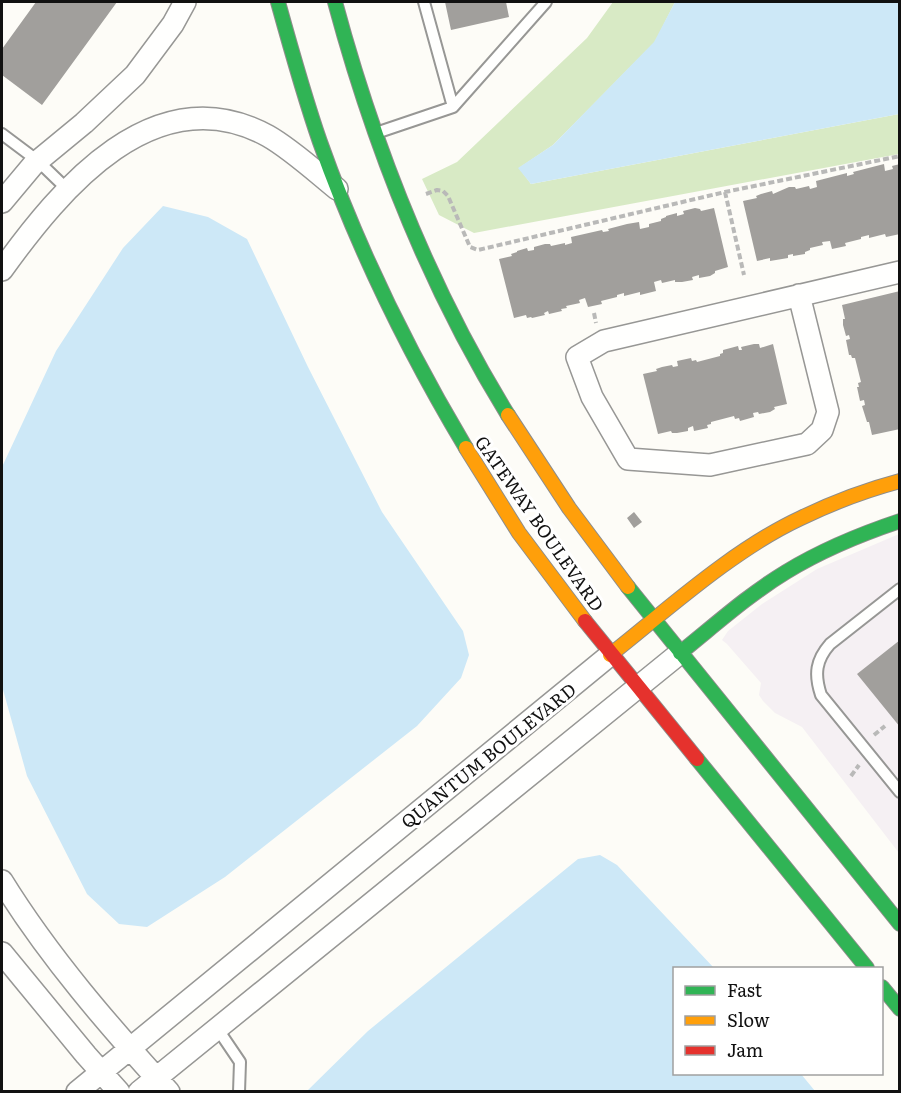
<svg xmlns="http://www.w3.org/2000/svg" width="901" height="1093" font-family="Literata,serif">
<style>
.industrial{fill:#f5f0f3}
.forest{fill:#d8eac5}
.water{fill:#cde8f7}
.building{fill:#a19f9c}
.lines{fill:none;stroke-linecap:round;stroke-linejoin:round}
.lane-casing{stroke:#979795;stroke-width:14}
.street-casing{stroke:#979795;stroke-width:24}
.fast-casing{stroke:#8e8d8b;stroke-width:16}
.slow-casing{stroke:#8e8d8b;stroke-width:16}
.jam-casing{stroke:#8e8d8b;stroke-width:16}
.path{stroke:#b9b9b8;stroke-width:4;stroke-dasharray:6 3;stroke-linecap:butt}
.lane{stroke:#fffffe;stroke-width:10}
.street{stroke:#fffffe;stroke-width:21}
.fast{stroke:#30b455;stroke-width:14}
.slow{stroke:#ff9f0a;stroke-width:14}
.jam{stroke:#e5322d;stroke-width:14}
.labels{text-anchor:middle;dominant-baseline:central;stroke-width:6;stroke-linejoin:round;paint-order:stroke}
.street-label{font-size:18px;fill:#111;stroke:#fff}
</style>
<rect width="100%" height="100%" fill="#fdfcf7"/>
<!-- industrial -->
<path class="industrial" d="M899 534V853L802 727 775 713 763 701 759 695 761 683 727 644 722 640 728 631 762 604 817 569Z"/>
<!-- forest -->
<path class="forest" d="M613 2H675L655 42 553 145 519 168 531 184 899 114V154L474 233 439 215 422 179 457 162 587 38Z"/>
<!-- water -->
<path class="water" d="M675 2H899V114L531 184 518 168 553 145 654 42Z
M163 206 208 217 247 239 308 367 382 512 463 631 469 655 461 678 417 726 225 877 147 927 119 924 87 894 27 776 2 686V467L56 351 123 248Z
M600 855 617 865 714 968H674V1074H801L815 1091H307L368 1031 578 859Z"/>
<!-- building -->
<path class="building" d="M36 2H117L42 105 2 75V49Z
M445 2H506L509 17 451 30Z
M884 164 885 171 893 169 892 166 900 164V234L886 237 885 234 869 238V235L861 237V239L845 243 846 246 832 249 830 241 822 242 823 245 810 248V250L805 252V254L793 256V254L788 255V258L770 261V258L757 261 743 201 757 198 756 196 761 194 772 191 773 194 789 187H795L796 189 809 186 810 189 817 187 816 181 847 173V176L854 174 853 172Z
M695 208 700 209 701 211 714 208 728 267 715 271V273L710 276 699 278V275L692 277 693 280 682 282H675V280L662 283 661 280 654 282 656 291 640 295V292L624 296V293L617 295V297L601 301 602 304 588 307 585 298 579 300 580 303 566 306 567 308 561 309 562 311 549 314 548 311 544 313 545 315 532 318 531 317 527 318 526 315 514 318 499 259 512 256 511 254 517 252V251L527 248 528 251 534 250V247L545 244H550L551 246 565 243V245L572 243 571 237 602 230 603 232 609 231 608 229 627 224 639 222 640 229 649 227V224L661 221V219L666 217V216L677 213V216L684 214 683 211Z
M900 291V429L872 435 869 422H867L862 406 865 405 864 400 860 401 857 387H859L858 383 861 382 855 358H852L851 355H849L846 340 850 339 849 335 846 336 843 325V319H845L842 305Z
M754 344H759L760 348 773 344 787 404 774 407 775 409 770 412 759 414 758 412 753 413 754 417 740 421 739 418 735 419 734 416 711 422V424L707 425 708 428 694 431 693 426 688 428V431L677 433H672L671 431 658 434 643 374 657 371 656 369 662 367 672 365 673 367 678 366 677 361 691 358 692 361 696 360 697 362 720 356V354L723 353V350L738 346 739 350H742L741 347Z
M634 512 642 522 634 528 627 518Z
M900 640V727L857 674Z"/>
<g class="lines">
<!-- lane casing -->
<g class="lane-casing">
<path id="lane" d="M424 2 453 107
M376 133 453 107 546 2
M2 134 38 161 67 189
M900 589 830 644C816 660 814 674 821 695L900 792
M217 1028 240 1062 239 1092"/>
</g>
<!-- street casing -->
<g class="street-casing">
<path id="street" d="M2 202 33 165 84 123 135 75 173 24 185 2
M2 270C60 189 155 74 268 136 291 149 316 172 337 189
M799 295 828 412 822 430 807 444 710 465 628 459 592 397 577 357 604 341 900 272
M2 881C49 957 109 1026 169 1092
M2 953 86 1055 119 1092
M77 1092 610 655
M139 1092 680 653"/>
</g>
<!-- fast casing -->
<g class="fast-casing">
<path id="fast" d="M278 2C291 49 304 96 320 142 358 249 408 351 466 448
M335 2C374 147 429 287 508 415
M628 587 900 924
M680 653C715 625 748 595 786 572 822 550 861 534 900 521
M697 759 867 968
M882 987 900 1009"/>
</g>
<!-- slow casing -->
<g class="slow-casing">
<path id="slow" d="M508 415 569 508 628 587
M466 448 519 533 585 621
M610 655C668 609 734 549 801 518 832 503 866 490 900 481"/>
</g>
<!-- jam casing -->
<g class="jam-casing">
<path id="jam" d="M585 621 697 759"/>
</g>
<!-- path -->
<path class="path" d="M725 192 744 275
M426 194 437 190 443 191 448 196 470 247 478 250 725 192 900 156
M594 313 596 323
M874 735 885 726
M851 776 859 765"/>
<!-- lane -->
<use href="#lane" class="lane"/>
<!-- street -->
<use href="#street" class="street"/>
<!-- fast -->
<use href="#fast" class="fast"/>
<!-- slow -->
<use href="#slow" class="slow"/>
<!-- jam -->
<use href="#jam" class="jam"/>
</g>
<g class="labels">
<!-- street labels -->
<g class="street-label">
<text transform="translate(540 523) rotate(55)">GATEWAY BOULEVARD</text>
<text transform="translate(488 755) rotate(-39)">QUANTUM BOULEVARD</text>
</g>
</g>
<!-- border -->
<rect width="901" height="1093" fill="none" stroke="#111111" stroke-width="6"/>
<!-- legend -->
<rect x="673" y="967" width="210" height="108" fill="#ffffff" stroke="#a0a0a0" stroke-width="1.5"/>
<rect x="685" y="986" width="30" height="9" fill="#30b455" stroke="#a0a0a0" stroke-width="1.5"/>
<text x="727" y="997" font-size="18" fill="#111111">Fast</text>
<rect x="685" y="1016" width="30" height="9" fill="#ff9f0a" stroke="#a0a0a0" stroke-width="1.5"/>
<text x="727" y="1027" font-size="18" fill="#111111">Slow</text>
<rect x="685" y="1046" width="30" height="9" fill="#e5322d" stroke="#a0a0a0" stroke-width="1.5"/>
<text x="727" y="1057" font-size="18" fill="#111111">Jam</text>
</svg>
